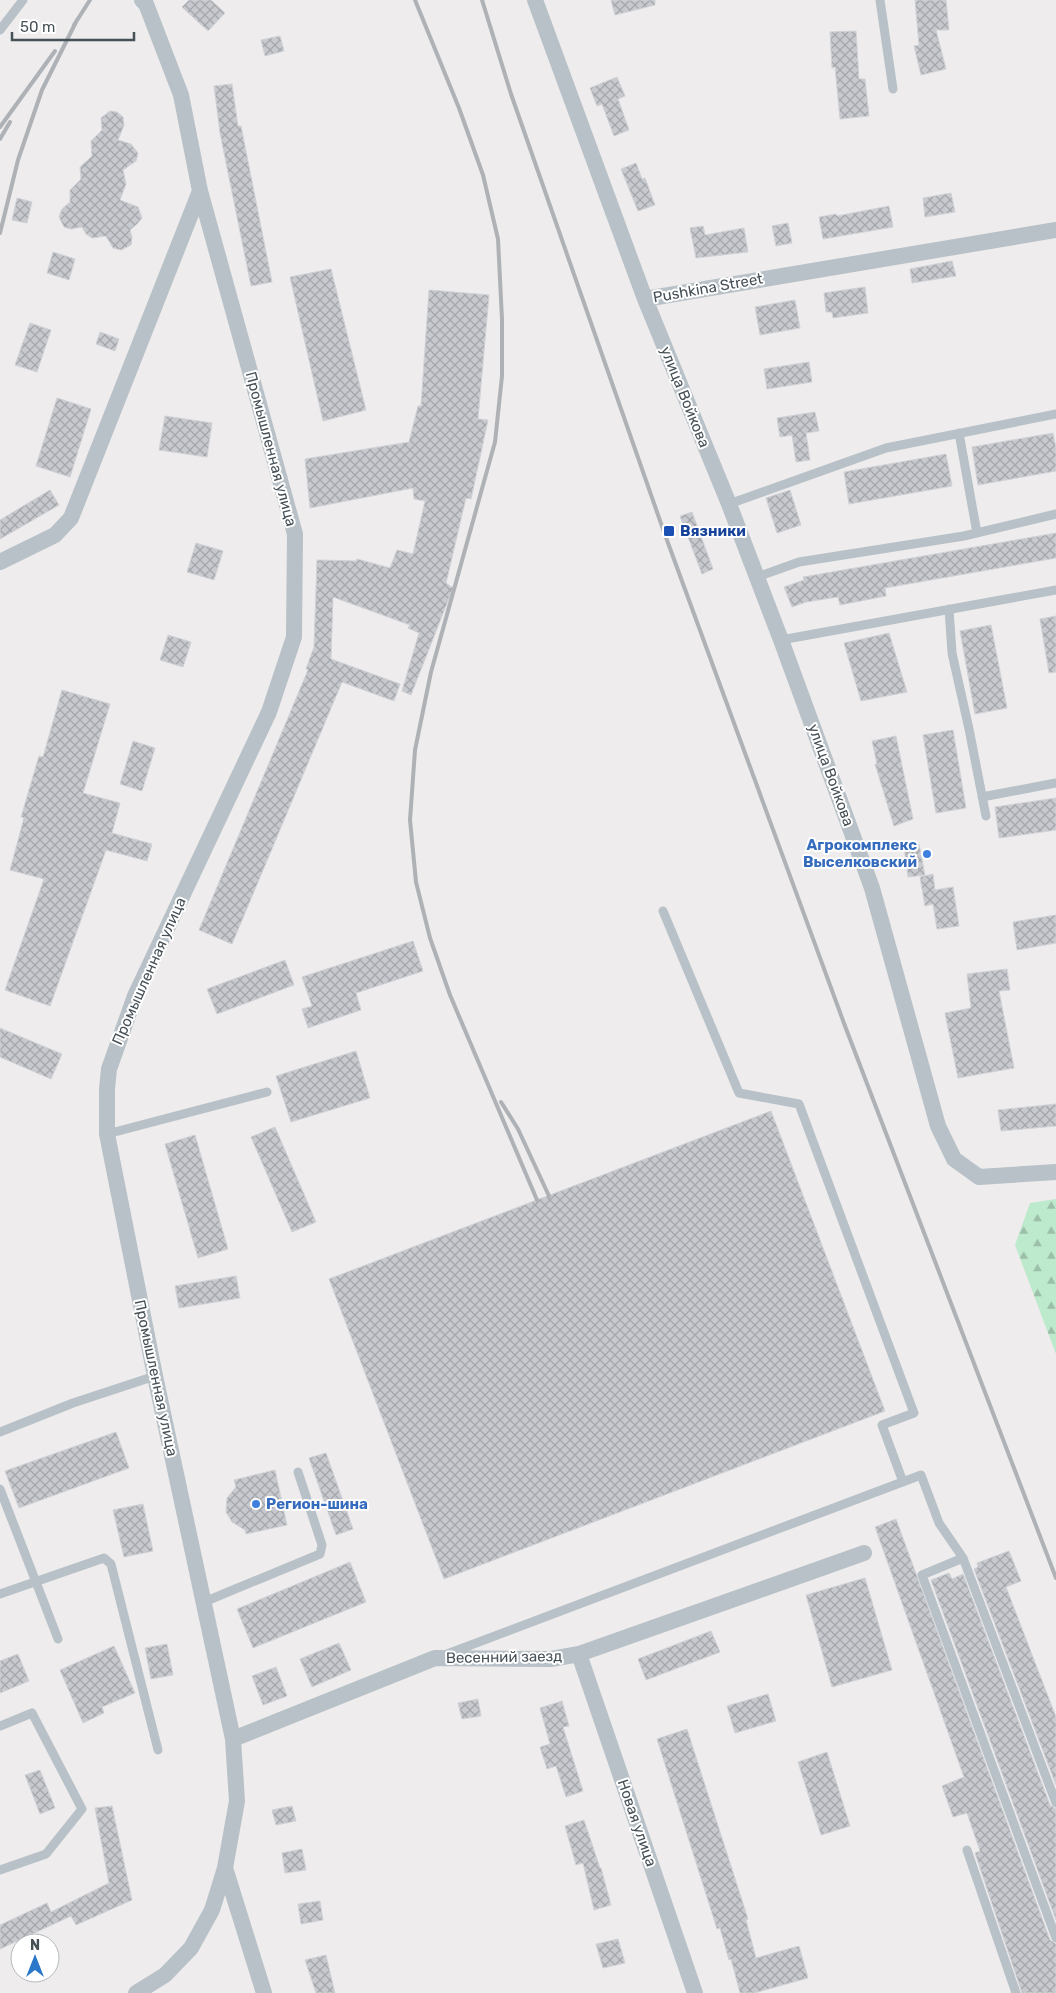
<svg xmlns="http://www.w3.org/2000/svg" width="1056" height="1993" font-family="Rubik,sans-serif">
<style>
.forest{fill:url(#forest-firs)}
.building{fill:url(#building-cross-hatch);stroke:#d0d2d7}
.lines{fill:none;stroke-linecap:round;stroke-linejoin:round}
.service{stroke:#b8c1c7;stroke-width:9}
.minor{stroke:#b8c1c7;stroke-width:16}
.rail{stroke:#aeb1b5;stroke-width:4}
.transit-dot{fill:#1a4fb4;stroke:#fff;stroke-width:2}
.shop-dot{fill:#3f7fe0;stroke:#fff;stroke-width:2}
.labels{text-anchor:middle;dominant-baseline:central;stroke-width:4;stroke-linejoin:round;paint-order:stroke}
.street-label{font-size:15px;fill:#465057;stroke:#fff}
.transit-label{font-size:15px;font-weight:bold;fill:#164399;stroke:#fff;text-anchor:start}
.shop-label{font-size:15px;font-weight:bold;fill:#366cbe;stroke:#fff;text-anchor:end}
</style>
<defs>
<pattern id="forest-firs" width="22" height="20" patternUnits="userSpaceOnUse" patternTransform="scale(1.25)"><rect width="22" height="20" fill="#bde9cc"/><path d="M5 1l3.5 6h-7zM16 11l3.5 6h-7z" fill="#9bbfa8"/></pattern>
<pattern id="building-cross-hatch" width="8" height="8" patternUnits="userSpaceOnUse" patternTransform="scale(1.25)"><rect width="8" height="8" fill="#c7c9ce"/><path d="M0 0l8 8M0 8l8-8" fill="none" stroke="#a3a6aa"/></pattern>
</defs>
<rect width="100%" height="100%" fill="#eeecec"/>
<!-- forest -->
<path class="forest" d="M1056 1199V1354L1015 1245 1030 1203Z"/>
<!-- building -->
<path class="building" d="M189 0H211L225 13 208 31 182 7Z
M611 0H655V5L615 15Z
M915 0H946L949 30H936L946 69 921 75 914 46 919 45Z
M856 31 859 79H865L869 116 840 119 835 67 832 68 830 32Z
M280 36 284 51 265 56 261 40Z
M617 77 625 96 618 99 629 130 614 136 602 104 597 106 590 88Z
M232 84 238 126H241L272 282 251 286 220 133 214 86Z
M110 111 117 112 123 117 124 125 118 140 131 144 138 153 136 161 123 170 126 184 120 200 138 207 142 218 137 224 130 230 132 237 131 245 121 250 113 248 106 236 92 238 86 234 82 227 71 229 64 227 59 217 62 209 70 202V190L81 179 80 167 92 156 91 141 102 130 101 118Z
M636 163 642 179 645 178 655 205 638 211 621 169Z
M951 193 955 212 925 217 923 198Z
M17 198 32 202 27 223 12 220Z
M889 206 893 227 823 239 819 217 836 214 837 216Z
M788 223 792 243 776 246 772 226Z
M703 226 705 235 744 228 748 252 696 258 690 228Z
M53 252 75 259 69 280 47 273Z
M952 261 956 276 912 283 910 269Z
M331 269 366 410 323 421 290 277Z
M865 287 868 313 833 318 832 312H826L824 293Z
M429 290 489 295 478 419 488 420 471 499 466 498 446 583 453 588 411 695 402 691 419 633 408 628 410 625 333 597 331 659 400 684 394 701 342 682 232 944 199 930 308 670 306 669 314 647 317 560 356 561 357 559 390 568 397 550 413 554 425 501 414 499 413 488 310 508 305 459 409 442 418 406H421Z
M795 300 800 328 760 335 755 307Z
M30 323 51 330 37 372 15 365Z
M100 332 119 339 115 351 96 344Z
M809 362 812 382 767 389 764 369Z
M57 398 91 409 70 477 36 466Z
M815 412 819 431 806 433 810 460 796 462 792 435 780 437 777 418Z
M165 416 212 423 207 457 159 450Z
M1053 433 1056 448V471L978 485 972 447Z
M946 454 952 486 849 504 844 472Z
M50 490 59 505 0 539V520Z
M790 490 801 525 777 533 766 498Z
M692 512 713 569 702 574 680 516Z
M1056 533V558L885 588 886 596 840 605 838 597 806 602 792 607 784 587 804 580 803 577Z
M196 543 223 551 214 580 187 572Z
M1056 616V672L1049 673 1040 619Z
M991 625 1007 708 975 714 960 631Z
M889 633 907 692 861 701 844 643Z
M168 635 191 642 183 667 160 660Z
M62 690 110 704 83 793 120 803 112 833 152 844 147 861 106 850 50 1006 5 990 44 879 10 870 24 818 21 817 39 756 43 757Z
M953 730 966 808 936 813 923 735Z
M896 736 913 819 894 826 875 764H877L872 741Z
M133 741 155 748 142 791 120 784Z
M1056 798V830L999 838 995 807Z
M919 844 925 875 908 877 904 846Z
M933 874 935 890 953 887 959 926 937 929 933 904 925 906 920 877Z
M1056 915V943L1017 950 1013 922Z
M413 941 423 971 356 993 361 1010 308 1028 302 1009 312 1006 302 977Z
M285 960 294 985 217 1014 207 989Z
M1007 969 1010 990 999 991 1014 1068 958 1078 945 1013 971 1008 967 974Z
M0 1028 62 1054 51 1079 0 1057Z
M356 1051 370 1098 291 1122 276 1076Z
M1056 1104V1126L1001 1131 998 1110Z
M771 1111 885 1411 444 1579 329 1279Z
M275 1127 316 1222 292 1232 251 1137Z
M195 1135 228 1249 198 1258 165 1144Z
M236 1276 240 1298 179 1308 175 1286Z
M116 1432 129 1468 19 1508 5 1471Z
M326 1453 353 1529 336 1535 309 1458Z
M275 1470 287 1525 246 1534 245 1530 232 1522 226 1512 227 1498 236 1487 234 1480Z
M143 1504 153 1551 124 1557 113 1510Z
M896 1519 1050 1940 1056 1944V1993H1022L975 1853 980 1851 967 1813 953 1817 942 1786 964 1777 875 1527Z
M1009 1551 1021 1581 1006 1587 1056 1717V1785L974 1569 978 1567 977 1563Z
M350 1562 366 1602 253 1648 237 1609Z
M949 1573 952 1579 963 1574 1050 1805 1056 1809V1920L931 1580Z
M865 1578 892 1670 832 1687 806 1595Z
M711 1631 720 1652 646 1680 638 1659Z
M339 1643 351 1670 312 1687 300 1659Z
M167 1644 173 1675 151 1679 145 1648Z
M114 1646 135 1693 102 1707 104 1713 83 1723 60 1670Z
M18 1654 29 1681 0 1693V1661Z
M276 1667 287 1696 263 1705 252 1676Z
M768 1694 776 1721 735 1733 727 1706Z
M478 1699 481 1716 462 1719 458 1703Z
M562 1701 569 1726 563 1727 583 1791 566 1797 556 1766 547 1769 540 1747 550 1744 540 1708Z
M687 1729 748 1919 746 1920 756 1958 799 1946 808 1978 754 1993H740L731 1959 729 1960 720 1928 717 1929 657 1739Z
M827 1752 850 1826 821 1835 798 1762Z
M40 1770 55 1808 40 1814 25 1775Z
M112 1806 132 1900 76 1925 71 1916 0 1949V1925L47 1903 51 1912 109 1883 95 1808Z
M292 1806 296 1821 276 1825 272 1810Z
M584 1820 600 1868H601L611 1905 594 1910 583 1863 576 1865 565 1826Z
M302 1849 306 1870 285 1873 282 1853Z
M320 1901 323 1920 301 1924 298 1904Z
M618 1939 625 1963 603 1968 596 1944Z
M326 1955 335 1993H316L305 1960Z"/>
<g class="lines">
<!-- service -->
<path class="service" d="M880 0 893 89
M0 30 23 0
M959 433 977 533
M729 504 886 448 1056 414
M757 577 799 562 964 536 1056 514
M949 609 952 653 969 729 986 816
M781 640 1056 590
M982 797 1056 783
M663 911 739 1093 799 1104 914 1413 882 1425 903 1482
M107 1134 267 1092
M0 1432 73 1403 155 1376
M0 1489 58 1639
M963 1558 922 1575 1056 1938
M0 1594 104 1558 111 1564 158 1750
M204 1602 320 1554 322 1545 298 1472
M447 1654 921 1475 939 1523 963 1558 1056 1803
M0 1726 32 1713 82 1809 46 1854 0 1870
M967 1850 1016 1993"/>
<!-- minor -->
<path class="minor" d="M535 0 645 299 729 504 781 640 872 888 938 1126 954 1159 979 1177 1056 1172
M645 299 1056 230
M0 562 55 535 71 518 200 191
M579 1654 695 1993
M233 1739 435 1658 551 1659 579 1654 864 1553
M225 1868 264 1993
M136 1993 165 1975 191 1948 212 1910 225 1868 237 1801 233 1739 155 1376 107 1134V1089L109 1069 135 996 269 712 294 637 295 534 200 191 181 95 146 4 142 0"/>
<!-- rail -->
<path class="rail" d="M415 0 459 108 483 175 498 239 502 319V376L495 442 431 672 415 750 410 820 416 882 430 938 450 995 537 1200
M482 0 511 94 664 532 845 1026 1056 1578
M74 25 90 0
M0 127 55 51
M0 139 10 122
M0 233 18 160 42 90 77 20
M501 1102 518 1129 549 1196"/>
</g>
<!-- markers -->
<rect class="transit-dot" x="663" y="525" width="12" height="12" rx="2.5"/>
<g class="shop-dot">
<circle cx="927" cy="854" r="5"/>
<circle cx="256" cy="1504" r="5"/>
</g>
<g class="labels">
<!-- street labels -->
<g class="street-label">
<text transform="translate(708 288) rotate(-10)">Pushkina Street</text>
<text transform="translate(685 397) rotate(68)">улица Войкова</text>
<text transform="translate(271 449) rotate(75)">Промышленная улица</text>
<text transform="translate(831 775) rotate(70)">улица Войкова</text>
<text transform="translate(149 971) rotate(-66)">Промышленная улица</text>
<text transform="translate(156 1378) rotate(78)">Промышленная улица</text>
<text transform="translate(504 1657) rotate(-1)">Весенний заезд</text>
<text transform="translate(637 1823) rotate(71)">Новая улица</text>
</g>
<!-- transit labels -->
<g class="transit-label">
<text x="680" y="531">Вязники</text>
</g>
<!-- shop labels -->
<g class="shop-label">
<text x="917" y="845">Агрокомплекс<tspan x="917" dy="17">Выселковский</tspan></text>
<text x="266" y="1504" text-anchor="start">Регион-шина</text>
</g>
</g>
<!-- north arrow -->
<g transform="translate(35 1958)"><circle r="24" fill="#ffffff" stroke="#b5b9bc"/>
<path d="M0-4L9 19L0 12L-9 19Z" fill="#2b77c9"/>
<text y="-8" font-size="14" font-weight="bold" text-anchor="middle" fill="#465057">N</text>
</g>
<!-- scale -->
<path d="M12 32v8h122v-8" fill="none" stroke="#465057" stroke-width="2.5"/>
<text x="20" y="32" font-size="15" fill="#465057" stroke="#ffffff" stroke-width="4" paint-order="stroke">50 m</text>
</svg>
